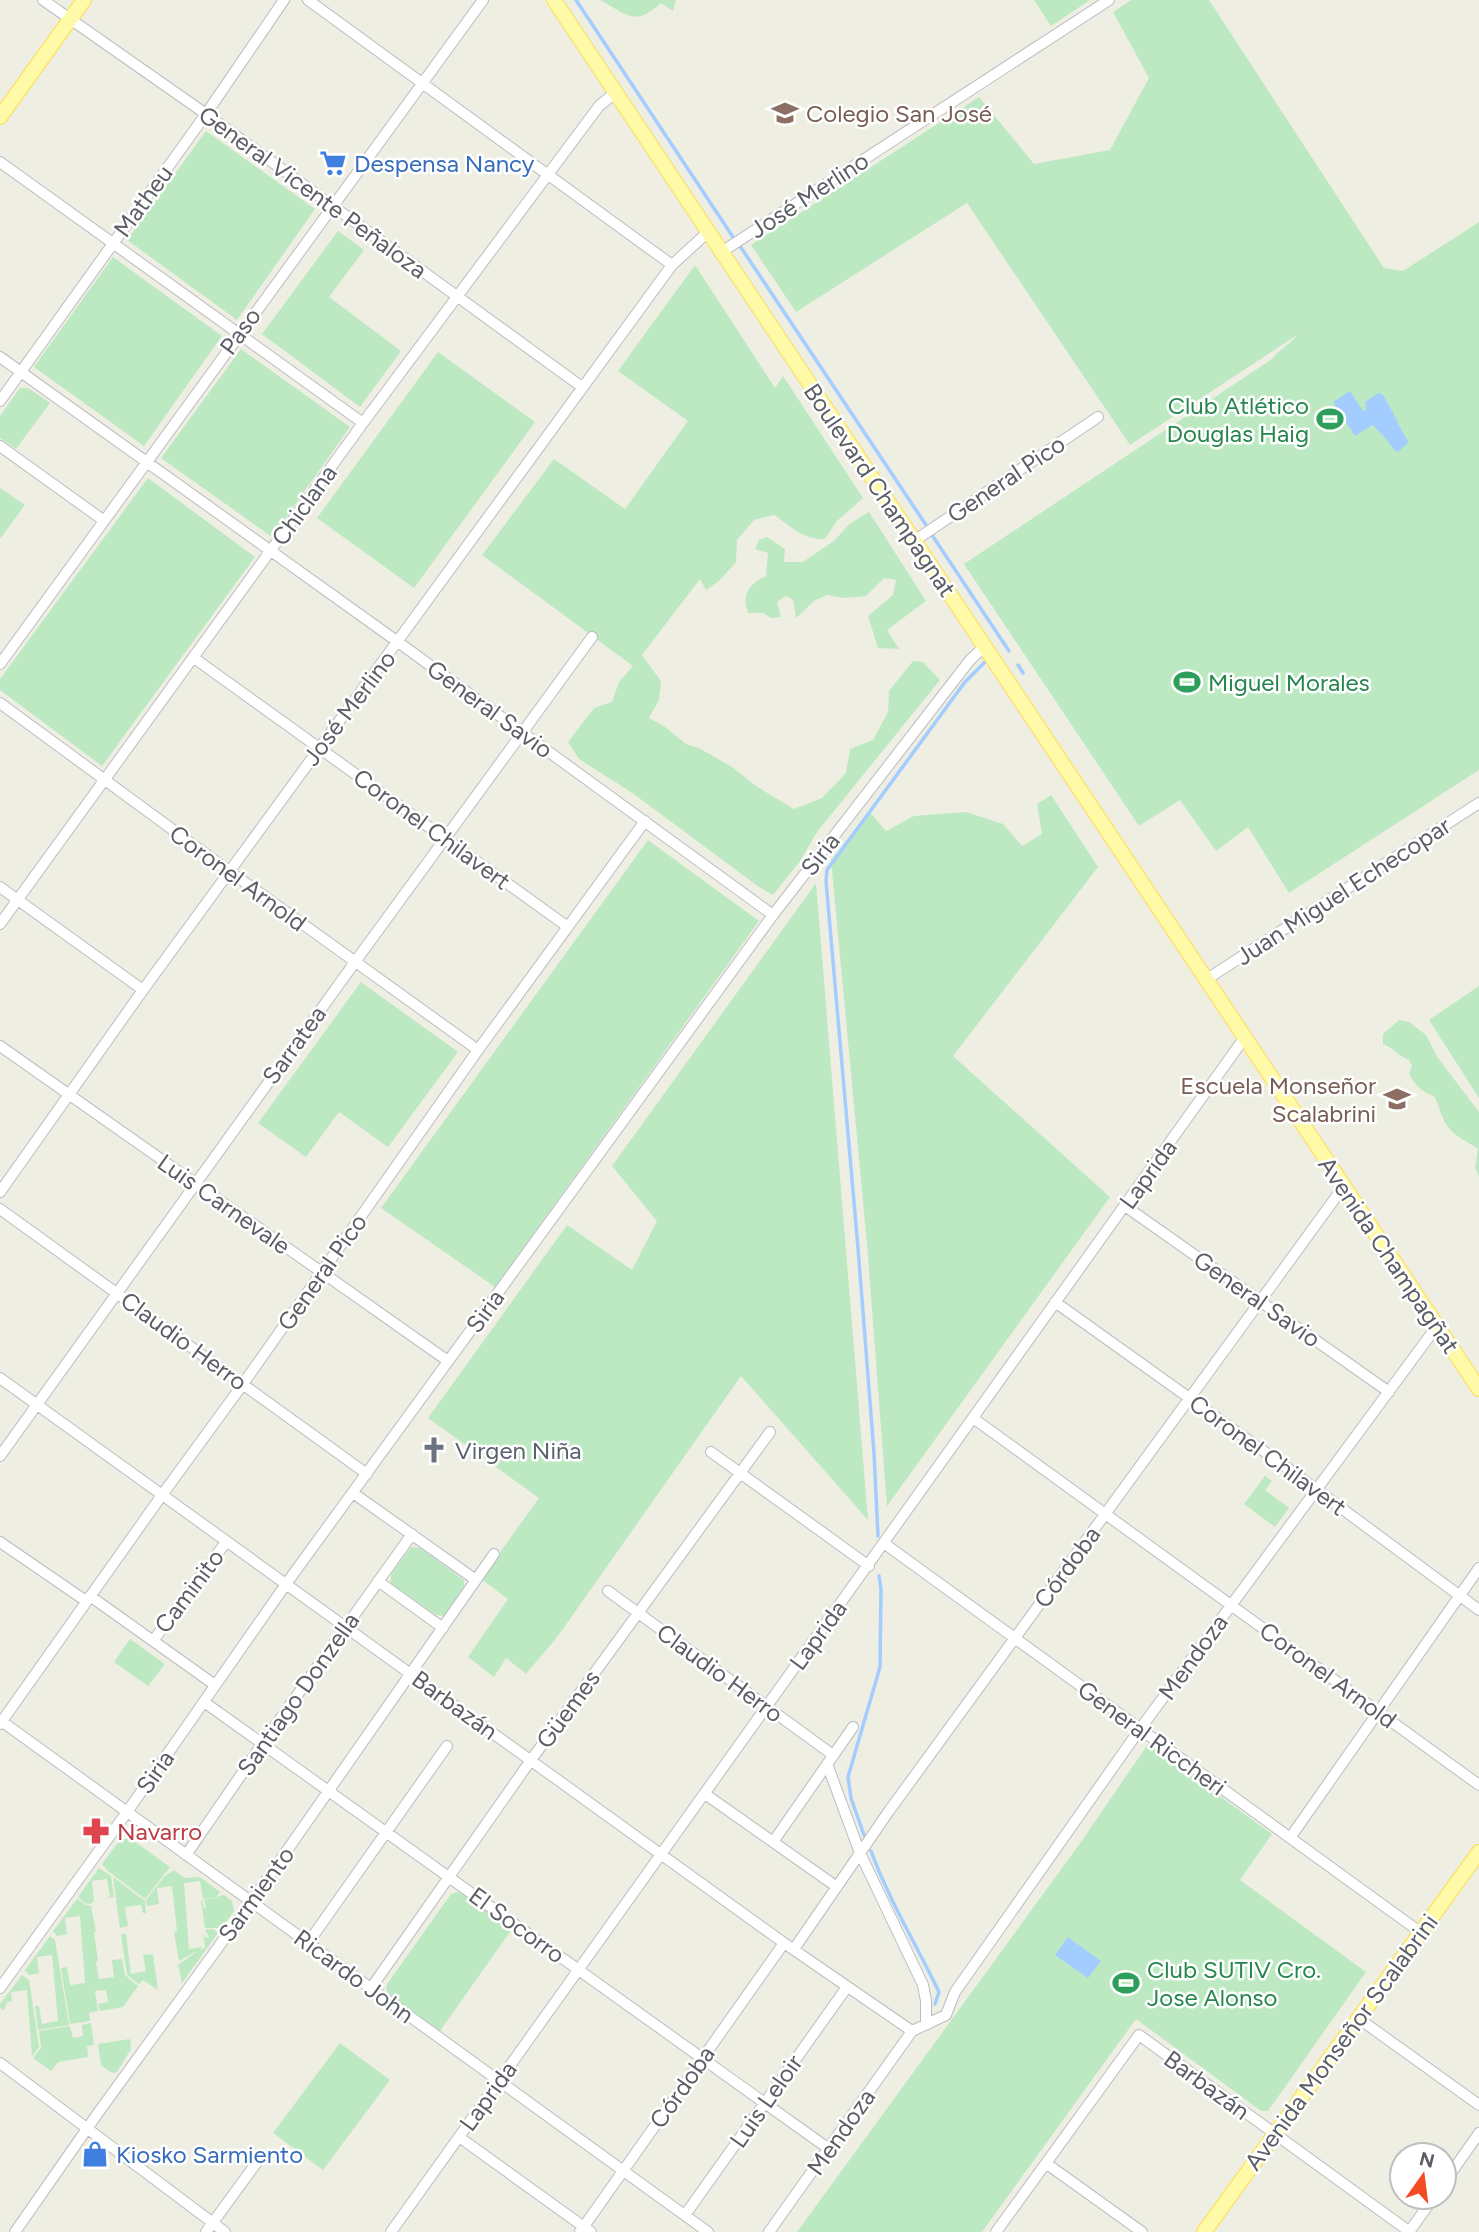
<svg xmlns="http://www.w3.org/2000/svg" width="1479" height="2232" font-family="Figtree,sans-serif">
<style>
.green{fill:#bde9c2}
.water{fill:#a3cdff}
.lines{fill:none;stroke-linecap:round;stroke-linejoin:round}
.stream{stroke:#a3cdff;stroke-width:3.5}
.minor-casing{stroke:#bbbcc3;stroke-width:12}
.major-casing{stroke:#fcde4f;stroke-width:16}
.minor{stroke:#fff;stroke-width:10}
.major{stroke:#fffaa8;stroke-width:14}
.labels{text-anchor:middle;dominant-baseline:central;stroke-width:5;stroke-linejoin:round;paint-order:stroke}
.education-label{font-size:24px;fill:#785e54;stroke:#fff;text-anchor:start}
.shop-label{font-size:24px;fill:#366cbe;stroke:#fff;text-anchor:start}
.street-label{font-size:24px;fill:#5b5e65;stroke:#fff}
.leisure-label{font-size:24px;fill:#27864d;stroke:#fff;text-anchor:start}
.worship-label{font-size:24px;fill:#5b616d;stroke:#fff;text-anchor:start}
.health-label{font-size:24px;fill:#be3a42;stroke:#fff;text-anchor:start}
</style>
<rect width="100%" height="100%" fill="#efeee3"/>
<!-- green -->
<path class="green" d="M600 0H676L673 11 661 3C634 27 628 15 600 0Z
M1034 0H1090L1051 26Z
M1131 0H1209L1384 268 1403 271 1479 222V770L1289 893 1248 827 1216 851 1180 800 1139 826 964 564 1272 359C1279 349 1290 345 1297 335L1130 445 967 203 796 312 751 245 979 97 1034 164 1110 150 1149 78 1113 12Z
M206 131 315 209 237 320 127 240Z
M338 231 364 250 329 297 401 351 360 407 262 334Z
M113 257 222 336 144 446 34 367Z
M695 265 775 388 783 376 863 498 836 522 825 539C804 540 790 526 774 515L754 520 737 540 736 562 719 581 706 590 700 579 642 655 661 681 659 700 649 718 664 726 686 744 699 748 732 767 756 786 794 809 822 798 846 773 850 749 873 740 888 712 889 691 913 661 923 662 940 680 817 832 800 861 773 895 759 887 631 792 579 759 568 742 594 708 612 702 619 682 633 666 482 555 554 459 625 509 688 421 618 371Z
M241 349 350 427 272 537 161 458Z
M438 352 535 422 414 588 317 518Z
M20 388H28L50 403 16 449 0 438V416Z
M148 478 255 557 102 766 0 690V679Z
M0 488 25 505 0 539Z
M869 512 926 601 887 630 899 649 878 648 868 616 893 595 896 580 884 578 866 596 844 598 827 595 814 601 796 618 793 600 786 596 777 602 781 617 771 618 763 613H748C741 594 750 583 766 576L768 553 755 549 759 540 767 537 785 549 784 562H803L835 540 849 524Z
M1051 795 1098 867 953 1056 1110 1197 887 1506 867 1244 831 860 869 811 886 831 914 816 966 812 1003 824 1022 846 1042 834 1037 804Z
M648 840 759 921 495 1287 381 1208Z
M816 883 868 1520 741 1376 558 1636 526 1674 506 1658 494 1677 468 1657 508 1599 481 1579 539 1498 428 1418 567 1225 632 1270 657 1221 612 1166Z
M361 982 458 1052 388 1147 339 1112 306 1157 258 1123Z
M1479 986V1098L1429 1020Z
M1399 1020 1409 1022 1426 1035 1438 1058 1479 1112V1177L1475 1167 1478 1149C1464 1139 1450 1135 1443 1118 1439 1110 1439 1104 1434 1096 1421 1092 1415 1085 1409 1074L1412 1066 1409 1060C1399 1057 1394 1048 1383 1044V1034Z
M1265 1476 1272 1481 1265 1490 1289 1508 1275 1527 1244 1504Z
M411 1547 420 1548 464 1580V1589L444 1616 436 1615 391 1584V1574Z
M130 1639 165 1664 148 1686 114 1662Z
M1148 1744 1272 1834 1240 1880 1366 1972 1268 2111H1261L1136 2019 982 2232H797L1081 1842Z
M130 1838 170 1867 145 1899 108 1871 102 1864 120 1840Z
M99 1868 111 1876 114 1897 108 1898 110 1896 107 1879 92 1881 94 1901 91 1904 84 1903 78 1897Z
M174 1870 185 1878 200 1877 220 1892 216 1897 203 1899 200 1881 184 1883 189 1949 202 1947 200 1950 205 1947 203 1932 205 1938 209 1937 205 1930 213 1929 218 1933 182 1983 178 1965 199 1950 179 1961 174 1932 177 1931 172 1886 157 1888 159 1904 147 1906 146 1900 164 1877Z
M113 1877 145 1901 146 1913H143L141 1905 125 1907 128 1926 120 1928Z
M457 1892 462 1893 512 1929 440 2031 389 1996 386 1990 387 1984 451 1894Z
M224 1895 232 1901 234 1911 222 1928H205L201 1901 202 1900 204 1908H206L204 1900Z
M77 1899 84 1904 91 1906 96 1931 94 1932 98 1961 96 1962 99 1979 114 1977 112 1960 122 1959 125 1975 138 1986 123 2007 100 2011 98 2004 108 2002 106 1990 95 1991 98 2011 89 2013 90 2021 70 2024 61 1968 67 1967 70 1985 85 1983 80 1916 65 1918 67 1934 57 1936 53 1931Z
M121 1934H126L131 1974 146 1971 143 1955 153 1954 158 1990 143 1980 139 1984 127 1975Z
M50 1936 55 1940 69 2025 38 2030 35 2006H39L42 2024 58 2021 52 1955 37 1957 39 1973 29 1975 25 1970Z
M22 1975 29 1980 39 2047 32 2056 27 1990 11 1992 12 2001 7 2002 4 2010 0 2008V2004Z
M91 2023 94 2045 87 2046 88 2057 58 2062 51 2071 33 2058 41 2048 39 2031 70 2026 73 2038 83 2036 82 2025Z
M130 2039 131 2049 117 2072 112 2073 101 2065 98 2044Z
M340 2043 390 2080 323 2170 273 2133Z"/>
<!-- water -->
<path class="water" d="M1350 391 1363 411 1366 409 1365 402 1378 393 1382 394C1393 409 1398 427 1409 442L1398 452 1395 451 1386 439 1373 425 1355 436 1333 402Z
M1068 1937 1101 1961 1088 1978 1055 1955Z"/>
<g class="lines">
<!-- stream -->
<path class="stream" d="M576 0 733 237
M740 246 926 525
M932 535 1009 651
M1018 665 1023 673
M878 1536 874 1453 858 1248 826 881 827 870 965 682 985 662
M864 1835 851 1798 848 1777 880 1667 881 1589 879 1576
M871 1851C889 1900 916 1944 939 1992L935 2004"/>
<!-- minor casing -->
<g class="minor-casing">
<path id="minor" d="M43 0 206 114 582 387
M308 0 672 265
M0 162 363 423
M720 253 1109 0
M0 357 398 642 773 915
M0 401 206 114 284 0
M0 446 103 520
M914 541 1098 417
M194 658 568 927
M0 664 483 0
M0 703 229 871 478 1050
M0 887 143 990
M0 924 363 423 599 106 615 93
M1207 979 1479 803
M0 1046 448 1361
M0 1192 143 990 672 265 707 233
M1125 1206 1389 1392
M0 1209 367 1474
M1055 1302 1283 1465 1479 1610
M0 1378 784 1943 912 2031
M973 1418 1479 1785
M711 1452 869 1566
M0 1456 355 962 592 637
M353 1493 476 1580
M0 1542 86 1601
M885 1544 1420 1932
M378 1581 443 1628
M608 1591 833 1755
M90 1596 215 1685
M153 1641 226 1542
M204 1702 829 2149
M0 1720 708 2232
M0 1724 162 1495 243 1384 478 1050 645 821
M827 1764 860 1853 923 1985 926 2001V2025
M705 1794 837 1887
M1290 1838 1479 1568
M773 1842 853 1727
M186 1855 263 1743 412 1534
M308 1943 447 1746
M794 1949 889 1811 1344 1186
M0 1988 127 1812 286 1584 773 915 970 660 985 646
M371 1988 531 1760 770 1432
M1358 2018 1479 2105
M912 2031 946 2015 955 1992 1140 1729 1437 1326
M0 2063 225 2232
M459 2137 591 2232
M1047 2164 1142 2232
M1444 2183 1479 2133
M685 2215 847 1987
M15 2232 98 2113 251 1902 494 1554
M206 2232 260 2158
M391 2232 1245 1037
M580 2232 784 1943
M769 2232 912 2031
M996 2232 1139 2035 1410 2232
M1409 2232 1434 2197"/>
</g>
<!-- major casing -->
<g class="major-casing">
<path id="major" d="M554 0 1479 1389
M0 117 84 0
M1204 2232 1479 1852"/>
</g>
<!-- minor -->
<use href="#minor" class="minor"/>
<!-- major -->
<use href="#major" class="major"/>
</g>
<!-- icons -->
<defs>
<g id="school-bare" transform="scale(2.1)"><path d="M0-5L7-2L0 1L-7-2ZM-4 1L0 2.5L4 1V4Q0 6-4 4Z" fill="#8d6e63" stroke="#fff" stroke-width="2.5" paint-order="stroke"/></g>
<g id="supermarket-bare" transform="scale(2.1)"><path d="M-6-5.5h2.5l.6 2H6L4.5 2H-2.5L-4.4-4H-6ZM-1.5 3.2a1.3 1.3 0 1 0 .1 0ZM3 3.2a1.3 1.3 0 1 0 .1 0Z" fill="#3f7fe0" stroke="#fff" stroke-width="2.5" paint-order="stroke"/></g>
<g id="stadium-bare" transform="scale(2.1)"><path d="M0-5a6.5 5 0 1 0 0 10a6.5 5 0 1 0 0-10ZM-3.5-1.8h7v3.6h-7Z" fill="#2e9e5b" stroke="#fff" stroke-width="2.5" paint-order="stroke"/></g>
<g id="church-bare" transform="scale(2.1)"><path d="M-1.2-6h2.4v3.5h3.3v2.4h-3.3V6h-2.4V-.1h-3.3v-2.4h3.3Z" fill="#6b7280" stroke="#fff" stroke-width="2.5" paint-order="stroke"/></g>
<g id="pharmacy-bare" transform="scale(2.1)"><path d="M-2-6h4v4h4v4h-4v4h-4v-4h-4v-4h4Z" fill="#e0444e" stroke="#fff" stroke-width="2.5" paint-order="stroke"/></g>
<g id="shop-bare" transform="scale(2.1)"><path d="M-5-2.5h2.3a2.7 3.5 0 0 1 5.4 0H5L5.5 6h-11ZM-1.5-2.5h3a1.5 2.3 0 0 0-3 0Z" fill="#3f7fe0" stroke="#fff" stroke-width="2.5" paint-order="stroke"/></g>
</defs>
<g fill-rule="evenodd">
<use href="#school-bare" x="785" y="113"/>
<use href="#supermarket-bare" x="333" y="163"/>
<use href="#stadium-bare" x="1330" y="419"/>
<use href="#stadium-bare" x="1187" y="682"/>
<use href="#school-bare" x="1397" y="1099"/>
<use href="#church-bare" x="434" y="1450"/>
<use href="#pharmacy-bare" x="96" y="1831"/>
<use href="#stadium-bare" x="1126" y="1983"/>
<use href="#shop-bare" x="95" y="2154"/>
</g>
<g class="labels">
<!-- education labels -->
<g class="education-label">
<text x="806" y="113">Colegio San José</text>
<text x="1376" y="1085" text-anchor="end">Escuela Monseñor<tspan x="1376" dy="28">Scalabrini</tspan></text>
</g>
<!-- shop labels -->
<g class="shop-label">
<text x="354" y="163">Despensa Nancy</text>
<text x="116" y="2154">Kiosko Sarmiento</text>
</g>
<!-- street labels -->
<g class="street-label">
<text transform="translate(313 192) rotate(36)">General Vicente Peñaloza</text>
<text transform="translate(809 195) rotate(-33)">José Merlino</text>
<text transform="translate(143 201) rotate(-54)">Matheu</text>
<text transform="translate(240 331) rotate(-54)">Paso</text>
<text transform="translate(1006 479) rotate(-34)">General Pico</text>
<text transform="translate(880 490) rotate(56)">Boulevard Champagnat</text>
<text transform="translate(304 505) rotate(-54)">Chiclana</text>
<text transform="translate(349 708) rotate(-53)">José Merlino</text>
<text transform="translate(490 709) rotate(36)">General Savio</text>
<text transform="translate(432 829) rotate(36)">Coronel Chilavert</text>
<text transform="translate(820 854) rotate(-52)">Siria</text>
<text transform="translate(238 878) rotate(36)">Coronel Arnold</text>
<text transform="translate(1343 891) rotate(-33)">Juan Miguel Echecopar</text>
<text transform="translate(294 1045) rotate(-54)">Sarratea</text>
<text transform="translate(1148 1174) rotate(-54)">Laprida</text>
<text transform="translate(224 1204) rotate(35)">Luis Carnevale</text>
<text transform="translate(1389 1255) rotate(56)">Avenida Champagñat</text>
<text transform="translate(322 1272) rotate(-55)">General Pico</text>
<text transform="translate(1257 1299) rotate(35)">General Savio</text>
<text transform="translate(485 1311) rotate(-54)">Siria</text>
<text transform="translate(184 1341) rotate(36)">Claudio Herro</text>
<text transform="translate(1268 1455) rotate(36)">Coronel Chilavert</text>
<text transform="translate(1067 1567) rotate(-54)">Córdoba</text>
<text transform="translate(189 1591) rotate(-53)">Caminito</text>
<text transform="translate(818 1635) rotate(-54)">Laprida</text>
<text transform="translate(1193 1657) rotate(-54)">Mendoza</text>
<text transform="translate(720 1673) rotate(36)">Claudio Herro</text>
<text transform="translate(1328 1675) rotate(36)">Coronel Arnold</text>
<text transform="translate(298 1694) rotate(-55)">Santiago Donzella</text>
<text transform="translate(455 1705) rotate(36)">Barbazán</text>
<text transform="translate(568 1709) rotate(-54)">Güemes</text>
<text transform="translate(1152 1738) rotate(36)">General Riccheri</text>
<text transform="translate(155 1772) rotate(-55)">Siria</text>
<text transform="translate(256 1894) rotate(-54)">Sarmiento</text>
<text transform="translate(517 1925) rotate(36)">El Socorro</text>
<text transform="translate(354 1976) rotate(36)">Ricardo John</text>
<text transform="translate(1341 2042) rotate(-54)">Avenida Monseñor Scalabrini</text>
<text transform="translate(1207 2085) rotate(36)">Barbazán</text>
<text transform="translate(682 2087) rotate(-55)">Córdoba</text>
<text transform="translate(488 2096) rotate(-54)">Laprida</text>
<text transform="translate(766 2101) rotate(-55)">Luis Leloir</text>
<text transform="translate(841 2132) rotate(-55)">Mendoza</text>
</g>
<!-- leisure labels -->
<g class="leisure-label">
<text x="1309" y="405" text-anchor="end">Club Atlético<tspan x="1309" dy="28">Douglas Haig</tspan></text>
<text x="1208" y="682">Miguel Morales</text>
<text x="1147" y="1969">Club SUTIV Cro.<tspan x="1147" dy="28">Jose Alonso</tspan></text>
</g>
<!-- worship labels -->
<g class="worship-label">
<text x="455" y="1450">Virgen Niña</text>
</g>
<!-- health labels -->
<g class="health-label">
<text x="117" y="1831">Navarro</text>
</g>
</g>
<!-- north arrow -->
<g transform="translate(1423 2176) rotate(14)"><circle r="33" fill="#ffffff" stroke="#bdbfc1" stroke-width="2"/>
<path d="M0-5L12 26L0 18L-12 26Z" fill="#f64a22"/>
<text y="-10" font-size="19" font-weight="bold" text-anchor="middle" fill="#5b5e65">N</text>
</g>
</svg>
